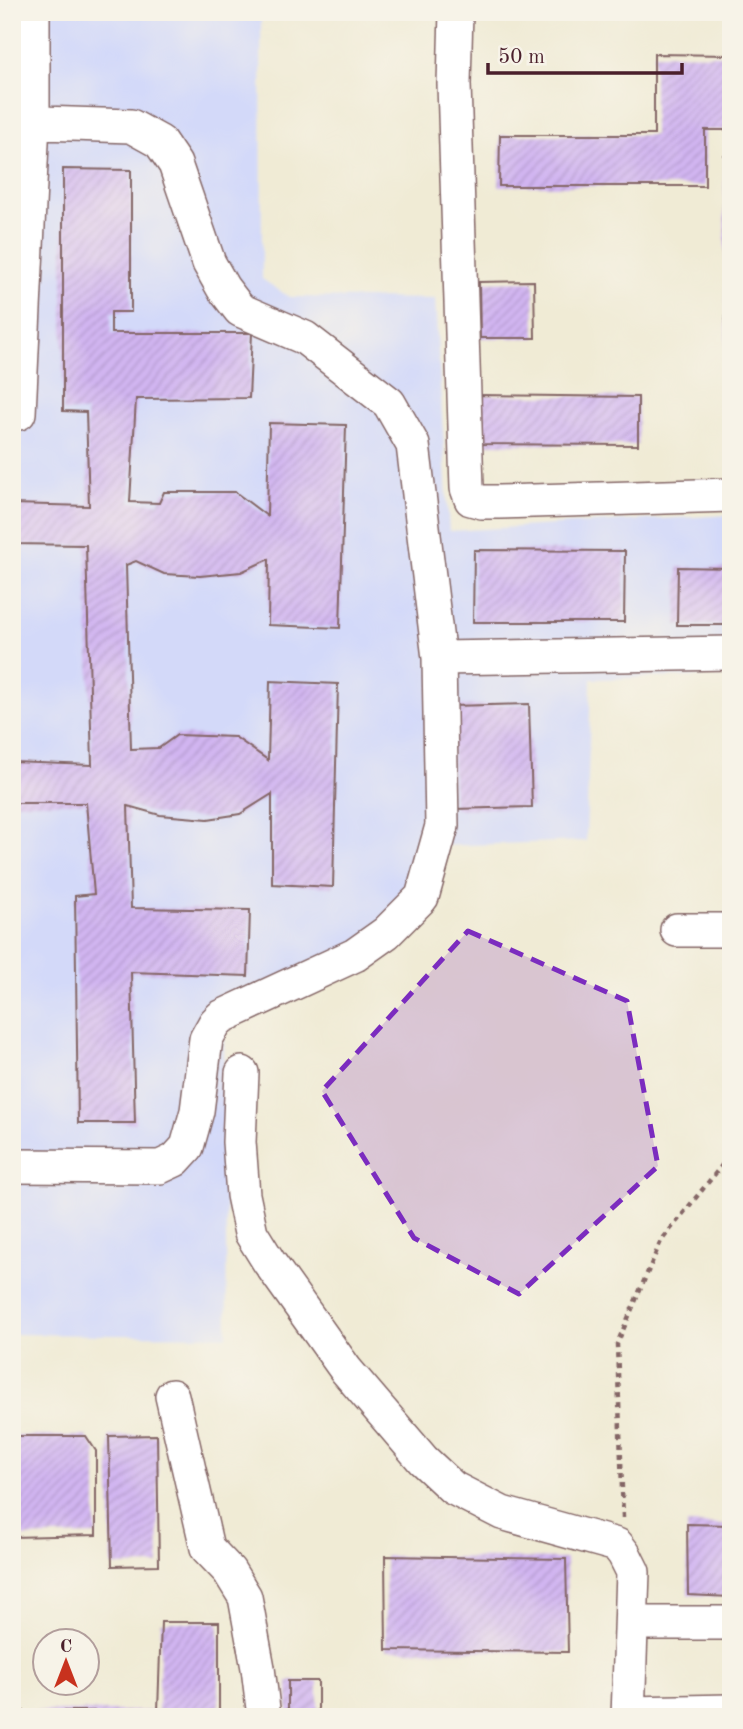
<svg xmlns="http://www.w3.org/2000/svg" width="743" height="1729" font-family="'Old Standard TT',serif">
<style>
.built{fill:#d3d9f9}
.building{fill:url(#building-hatch)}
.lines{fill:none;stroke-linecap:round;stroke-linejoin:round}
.minor-casing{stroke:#846666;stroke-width:36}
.path{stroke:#846666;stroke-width:4.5;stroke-dasharray:5 5;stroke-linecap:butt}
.minor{stroke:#fff;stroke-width:33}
.marked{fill:#7b2cbf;fill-opacity:0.2;stroke:#7b2cbf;stroke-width:5;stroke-dasharray:14 9;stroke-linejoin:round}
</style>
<defs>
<pattern id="building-hatch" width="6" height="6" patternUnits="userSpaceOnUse" patternTransform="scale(1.75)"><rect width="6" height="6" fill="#d1b5f1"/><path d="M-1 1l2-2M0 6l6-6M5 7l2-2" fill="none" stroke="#b59bcf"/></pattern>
</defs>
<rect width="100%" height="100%" fill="#f7f3e8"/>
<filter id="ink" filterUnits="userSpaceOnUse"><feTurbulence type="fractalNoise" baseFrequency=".0143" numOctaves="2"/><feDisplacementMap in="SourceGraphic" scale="14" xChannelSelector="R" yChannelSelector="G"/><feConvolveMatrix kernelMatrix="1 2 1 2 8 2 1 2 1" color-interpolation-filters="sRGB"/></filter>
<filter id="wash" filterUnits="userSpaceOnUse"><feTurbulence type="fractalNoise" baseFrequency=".00686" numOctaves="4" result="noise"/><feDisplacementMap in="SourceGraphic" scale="28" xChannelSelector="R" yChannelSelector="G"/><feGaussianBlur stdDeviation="1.57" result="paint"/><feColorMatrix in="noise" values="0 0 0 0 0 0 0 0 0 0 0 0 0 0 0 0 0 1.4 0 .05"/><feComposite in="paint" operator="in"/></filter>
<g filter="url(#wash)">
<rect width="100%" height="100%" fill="#f0ebd5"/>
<!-- built -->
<path class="built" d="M12 12H261L262 279 289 297 435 299 449 531 731 515V676L591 679 586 841 435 846 423 902 224 1028 227 1336 12 1334Z"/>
<g id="blocks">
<!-- building -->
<path class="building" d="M654 54 731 55V130H705V186H499L500 135H654Z
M724 155H731V355H726Z
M63 169 131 170V312H111V333H252L249 398 136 399 130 502 159 503 164 492H235L267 516 269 423 346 425 340 628 268 625 269 559 241 572 200 576 164 574 136 561 126 565 131 749 159 748 177 735 235 737 268 760 270 681 338 684 333 887 272 884V794L240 814 208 819 160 815 128 806 131 908 250 910 248 976 131 972 135 1123H78L75 896 94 894 86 803H12V762L92 765 86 545 12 544V504L89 506 86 412 63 411Z
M534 281 535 338H480L479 282Z
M478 395 638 397V445L477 444Z
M474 550 625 551 624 622H473Z
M678 567 731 568V625H677Z
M529 704 532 807 454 809 451 706Z
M157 1435 159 1565 112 1566 109 1436Z
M12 1436H86L96 1451V1535L12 1537Z
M687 1524 731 1525V1597L688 1595Z
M385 1556 566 1559 568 1652 386 1650Z
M161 1622H219V1717H12V1711H158Z
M288 1681H318V1717H288Z"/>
</g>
</g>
<g filter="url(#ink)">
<use href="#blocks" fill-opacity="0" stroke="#846666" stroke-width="2"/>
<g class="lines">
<!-- minor casing -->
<g class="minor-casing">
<path id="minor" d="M456 12 454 84 467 488 471 499 482 502H499L731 495
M12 122 131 126 160 142 175 164 209 263 223 288 240 310 305 338 389 403 413 445 439 658 731 653
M19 413 33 122V12
M677 930H731
M242 1073 239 1142 243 1195 251 1233 269 1262 346 1370 423 1460 453 1488 502 1513 617 1545 624 1554 633 1572 628 1717
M12 1166 160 1167 175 1160 187 1147 197 1111 206 1039 215 1023 221 1017 355 955 386 933 422 897 442 826 439 658
M172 1396 207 1548 229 1571 245 1597 258 1668 264 1717
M632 1623H731
M628 1713 731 1711"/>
</g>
<!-- path -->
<path class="path" d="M623 1518 617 1344 661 1241 731 1154"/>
<!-- minor -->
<use href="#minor" class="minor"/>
</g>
</g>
<!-- marked area -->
<path class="marked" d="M468 931 627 1001 658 1166 519 1294 414 1238 322 1091Z"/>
<!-- margin -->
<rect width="743" height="1729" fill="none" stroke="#f7f3e8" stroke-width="42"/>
<!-- north arrow -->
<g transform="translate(66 1662)"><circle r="33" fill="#f7f3e8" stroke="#b29e9c" stroke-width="2"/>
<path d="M0-5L12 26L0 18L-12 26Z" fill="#c8321e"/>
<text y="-10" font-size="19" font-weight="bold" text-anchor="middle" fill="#4a1f2b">С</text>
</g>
<!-- scale -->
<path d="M488 63v10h194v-10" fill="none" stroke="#4a1f2b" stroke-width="3.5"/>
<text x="498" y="63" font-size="21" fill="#4a1f2b" stroke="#f7f3e8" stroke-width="5" paint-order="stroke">50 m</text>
</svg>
